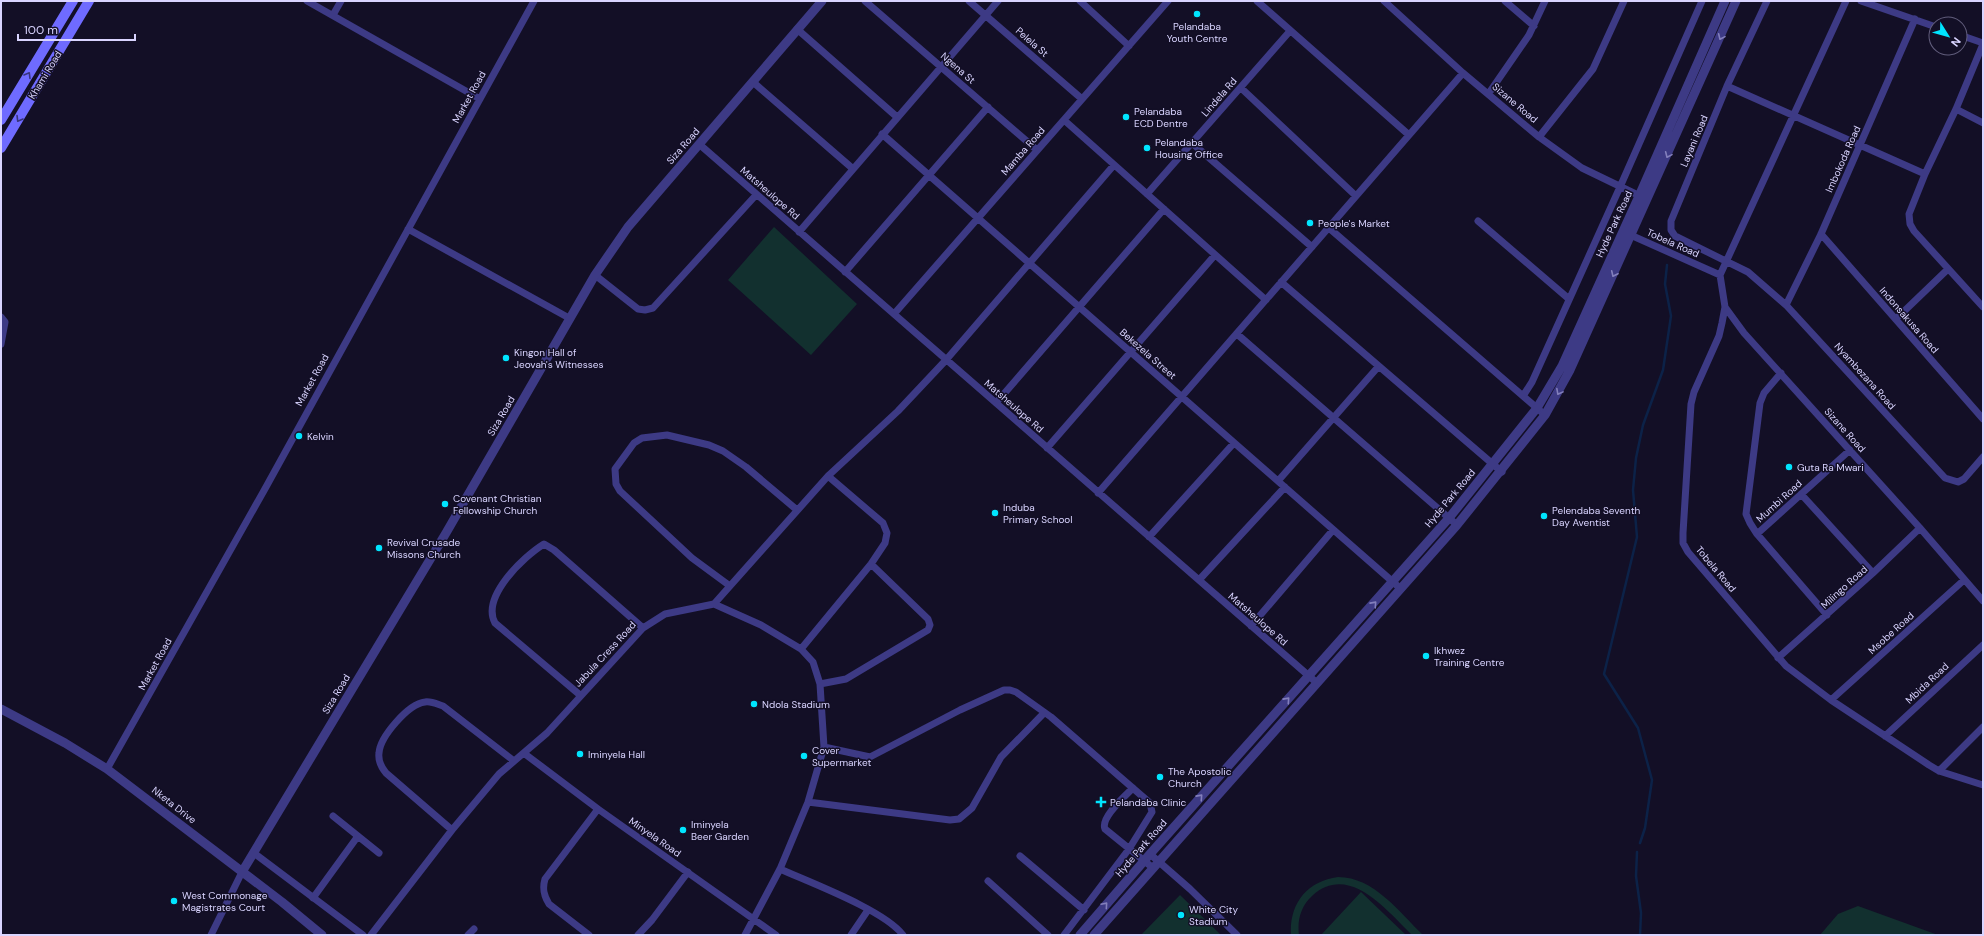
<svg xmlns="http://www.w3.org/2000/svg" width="1984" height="936" font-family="'DM Sans',sans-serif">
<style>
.green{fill:#12302f}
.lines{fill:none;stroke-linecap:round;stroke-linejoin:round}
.stream{stroke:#0c2248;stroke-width:2.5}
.minor{stroke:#3d3a85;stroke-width:7}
.tertiary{stroke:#3d3a85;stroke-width:9}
.secondary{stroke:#6f6bff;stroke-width:10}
.oneway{stroke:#837fbc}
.oneway2{stroke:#38347d}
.poi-dot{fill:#00e5ff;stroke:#130f26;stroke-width:1.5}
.labels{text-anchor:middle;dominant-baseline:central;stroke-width:3;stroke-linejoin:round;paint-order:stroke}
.poi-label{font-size:10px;fill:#d9d4ff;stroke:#130f26;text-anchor:start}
.street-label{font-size:10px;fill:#d9d4ff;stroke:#130f26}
</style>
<rect width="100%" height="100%" fill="#130f26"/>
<!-- green -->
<path class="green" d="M774 227 857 304 811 355 728 280Z
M1338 877C1374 877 1399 912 1423 935H1412C1387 911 1349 862 1312 896 1301 906 1297 920 1299 935H1291C1289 904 1307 881 1338 877Z
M1361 892 1406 935H1321Z
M1180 895 1221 935H1141Z
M1858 906 1938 935H1820L1838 914Z"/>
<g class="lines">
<!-- stream -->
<path class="stream" d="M1640 843 1645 828 1652 780 1638 728 1604 674 1637 537 1633 490 1636 458 1643 425 1663 370 1671 316 1665 284 1667 265
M1637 852 1636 876 1641 913 1640 935"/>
<!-- minor -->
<path class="minor" d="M307 1 480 99
M865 1 1037 150
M969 1 1082 99
M1080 1 1129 46
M1257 1 1409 135
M1384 1 1463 73 1539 137 1582 168 1642 197
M1505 1 1534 26
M1767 1 1727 86 1671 221V230L1675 236 1748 272 1786 305 1945 478 1958 482 1964 479 1983 457
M1861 1 1936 27
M333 15 341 1
M797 29 897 117
M1960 35 1983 43
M1983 44 1956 109 1925 174 1909 214 1910 224 1914 231 1983 307
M753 82 852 168
M1727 86 1925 174
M1241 88 1356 196
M1489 93 1529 35 1545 1
M1956 109 1983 123
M1064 120 1266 300
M882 134 1401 589
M1539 137 1593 69 1624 1
M1192 143 1312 247
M699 144 1317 683
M1147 194 1290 31
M1478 221 1569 299
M1329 228 1545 415
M408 229 569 318
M799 232 998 1
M1626 233 1720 275 1725 307 1722 323 1719 336 1694 392 1691 404 1683 533V543L1688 552 1786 666 1831 700 1929 765 1939 771 1983 785
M1821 234 1983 419
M845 272 988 107
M595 275 638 309 645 310 653 308 756 195
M1720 275 1846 1
M1281 282 1502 472
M1786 305 1821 234 1915 19
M1725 307 1744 333 1920 528 1983 601
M894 314 1168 1
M1 317 5 322 1 344
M1896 319 1948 269
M1237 334 1457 525
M1781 373 1764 393 1760 403 1746 514 1750 523 1757 534 1827 615
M1523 396 1532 382 1620 187 1702 1
M996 403 1164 209
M1047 448 1215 255
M1278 481 1378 367
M1098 493 1463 73
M1801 494 1873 573
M1757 534 1850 450
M1149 537 1234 443
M1199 580 1285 487
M730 586 692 558 620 491 616 484 615 469 634 443 642 438 667 435 709 445 723 451 746 467 797 510
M714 604 828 476 898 411 946 360 1114 165
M1251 626 1333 530
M801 649 871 564 885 543 887 533 883 523 828 476
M1778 658 1873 573 1920 528
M820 684 846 679 928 630 930 625 928 619 871 564
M580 695 495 623C481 597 523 557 544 544L554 550 643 628
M1831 700 1964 580
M1885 736 1983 645
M824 747 870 757 960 710 1004 690H1010L1016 692 1051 717 1150 803 1152 812 1129 849 1064 935
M525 754 598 809 776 935
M107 769 266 487 534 1
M1939 771 1983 727
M1133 788C1125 796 1100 818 1105 829L1153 868
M808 802 950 820 959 819 972 808 1001 757 1044 713
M333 816 379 853
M452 830 386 773C381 767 378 761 379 753 380 737 408 704 425 702 431 701 437 704 443 706L514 761
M254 853 363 935
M1150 854 1190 889 1237 935
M1020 856 1084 910
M780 869C811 883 884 910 903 935
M988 881 1048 935
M313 898 358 836
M211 935 242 872
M371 935 452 830 499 774 547 733 643 628 665 614 714 604 761 625 801 649 813 662 820 684 824 747 808 802 780 869 745 935
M468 935 474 929
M589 935 549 904C544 896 542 889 545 879L598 809
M638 935 652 920 688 872
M851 935 868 910"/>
<!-- tertiary -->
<path class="tertiary" d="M1 709 65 743 107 769 282 902 322 935
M242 872 446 533 595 275 628 227 822 1
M1080 935 1150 854 1449 518 1537 408 1562 366 1639 196 1725 1
M1094 935 1457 525 1545 415 1570 370 1736 1"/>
<!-- secondary -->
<path class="secondary" d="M1 120 73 1
M1 148 89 1"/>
</g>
<!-- one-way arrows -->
<defs><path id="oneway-chevron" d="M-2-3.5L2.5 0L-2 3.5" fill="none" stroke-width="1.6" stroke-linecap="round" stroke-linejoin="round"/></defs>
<g class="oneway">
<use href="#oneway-chevron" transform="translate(1721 37) rotate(114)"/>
<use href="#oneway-chevron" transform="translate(1668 155) rotate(114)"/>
<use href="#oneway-chevron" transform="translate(1614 274) rotate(115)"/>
<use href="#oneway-chevron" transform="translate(1559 392) rotate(118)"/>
<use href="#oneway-chevron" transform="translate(1374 604) rotate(-48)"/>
<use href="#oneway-chevron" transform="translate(1287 700) rotate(-48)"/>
<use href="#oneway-chevron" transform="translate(1200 797) rotate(-48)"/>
<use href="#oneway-chevron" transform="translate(1105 905) rotate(-49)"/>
</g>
<g class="oneway2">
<use href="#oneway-chevron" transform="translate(28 75) rotate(-59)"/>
<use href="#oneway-chevron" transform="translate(19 119) rotate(121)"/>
</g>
<!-- markers -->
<g class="poi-dot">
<circle cx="1197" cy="14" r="4"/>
<circle cx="1126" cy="117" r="4"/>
<circle cx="1147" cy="148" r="4"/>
<circle cx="1310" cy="223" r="4"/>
<circle cx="506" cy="358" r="4"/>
<circle cx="299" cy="436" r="4"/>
<circle cx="1789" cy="467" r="4"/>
<circle cx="445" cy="504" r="4"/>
<circle cx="995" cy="513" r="4"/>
<circle cx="1544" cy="516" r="4"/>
<circle cx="379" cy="548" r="4"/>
<circle cx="1426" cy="656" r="4"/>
<circle cx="754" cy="704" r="4"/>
<circle cx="580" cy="754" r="4"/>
<circle cx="804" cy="756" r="4"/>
<circle cx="1160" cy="777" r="4"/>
<path d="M1099 796h4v4h4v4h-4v4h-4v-4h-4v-4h4z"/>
<circle cx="683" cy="830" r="4"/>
<circle cx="174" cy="901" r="4"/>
<circle cx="1181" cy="915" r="4"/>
</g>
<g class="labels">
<!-- poi labels -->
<g class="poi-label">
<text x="1197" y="26" text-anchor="middle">Pelandaba<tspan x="1197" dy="12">Youth Centre</tspan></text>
<text x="1134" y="111">Pelandaba<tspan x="1134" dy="12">ECD Dentre</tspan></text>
<text x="1155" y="142">Pelandaba<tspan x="1155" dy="12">Housing Office</tspan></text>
<text x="1318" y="223">People's Market</text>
<text x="514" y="352">Kingon Hall of<tspan x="514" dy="12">Jeovah's Witnesses</tspan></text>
<text x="307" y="436">Kelvin</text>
<text x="1797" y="467">Guta Ra Mwari</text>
<text x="453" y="498">Covenant Christian<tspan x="453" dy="12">Fellowship Church</tspan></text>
<text x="1003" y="507">Induba<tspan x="1003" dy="12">Primary School</tspan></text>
<text x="1552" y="510">Pelendaba Seventh<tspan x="1552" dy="12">Day Aventist</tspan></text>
<text x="387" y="542">Revival Crusade<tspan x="387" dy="12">Missons Church</tspan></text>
<text x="1434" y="650">Ikhwez<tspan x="1434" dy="12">Training Centre</tspan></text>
<text x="762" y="704">Ndola Stadium</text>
<text x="812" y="750">Cover<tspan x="812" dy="12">Supermarket</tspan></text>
<text x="588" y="754">Iminyela Hall</text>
<text x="1168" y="771">The Apostolic<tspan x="1168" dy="12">Church</tspan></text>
<text x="1110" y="802">Pelandaba Clinic</text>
<text x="691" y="824">Iminyela<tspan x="691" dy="12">Beer Garden</tspan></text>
<text x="182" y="895">West Commonage<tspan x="182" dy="12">Magistrates Court</tspan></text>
<text x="1189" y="909">White City<tspan x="1189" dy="12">Stadium</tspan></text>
</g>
<!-- street labels -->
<g class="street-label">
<text transform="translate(1032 42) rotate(41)">Pelela St</text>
<text transform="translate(958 68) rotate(41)">Ngena St</text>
<text transform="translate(45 75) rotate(-59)">Khami Road</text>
<text transform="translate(469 97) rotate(-61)">Market Road</text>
<text transform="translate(1219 97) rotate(-49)">Lindela Rd</text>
<text transform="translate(1515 103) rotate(40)">Sizane Road</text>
<text transform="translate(1694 141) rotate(-67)">Layani Road</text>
<text transform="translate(683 146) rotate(-49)">Siza Road</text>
<text transform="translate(1023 151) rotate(-49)">Mamba Road</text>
<text transform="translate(1843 159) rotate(-66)">Imbokoda Road</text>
<text transform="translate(770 193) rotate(41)">Matsheulope Rd</text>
<text transform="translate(1614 224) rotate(-65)">Hyde Park Road</text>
<text transform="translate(1673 243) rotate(24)">Tobela Road</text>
<text transform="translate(1909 320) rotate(49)">Indonsakusa Road</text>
<text transform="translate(1148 354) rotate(41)">Bekezela Street</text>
<text transform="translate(1865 376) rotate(48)">Nyambezana Road</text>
<text transform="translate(312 380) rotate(-61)">Market Road</text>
<text transform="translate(1014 406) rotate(41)">Matsheulope Rd</text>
<text transform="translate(501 416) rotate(-60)">Siza Road</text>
<text transform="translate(1845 430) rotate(48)">Sizane Road</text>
<text transform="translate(1450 498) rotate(-50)">Hyde Park Road</text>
<text transform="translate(1779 501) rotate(-42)">Mumbi Road</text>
<text transform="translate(1716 569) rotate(50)">Tobela Road</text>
<text transform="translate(1844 587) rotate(-42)">Milingo Road</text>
<text transform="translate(1258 619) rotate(41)">Matsheulope Rd</text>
<text transform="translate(1891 633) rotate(-42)">Msobe Road</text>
<text transform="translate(605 654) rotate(-47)">Jabula Cress Road</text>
<text transform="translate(155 664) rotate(-61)">Market Road</text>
<text transform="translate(1927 683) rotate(-43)">Mbida Road</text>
<text transform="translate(336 694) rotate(-59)">Siza Road</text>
<text transform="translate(174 805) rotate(38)">Nketa Drive</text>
<text transform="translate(655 837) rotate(35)">Minyela Road</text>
<text transform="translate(1141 848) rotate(-49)">Hyde Park Road</text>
</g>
</g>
<!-- border -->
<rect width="1984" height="936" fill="none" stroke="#d9d4ff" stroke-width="4"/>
<!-- north arrow -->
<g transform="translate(1948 36) rotate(127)"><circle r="19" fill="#130f26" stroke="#625e7d"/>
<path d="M0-3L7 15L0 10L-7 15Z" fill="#00e5ff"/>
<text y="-6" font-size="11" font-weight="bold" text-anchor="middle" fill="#d9d4ff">N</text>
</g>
<!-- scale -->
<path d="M18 34v6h117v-6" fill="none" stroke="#d9d4ff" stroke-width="2"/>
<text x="24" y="34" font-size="12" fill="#d9d4ff" stroke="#130f26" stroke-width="3" paint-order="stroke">100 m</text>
</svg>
